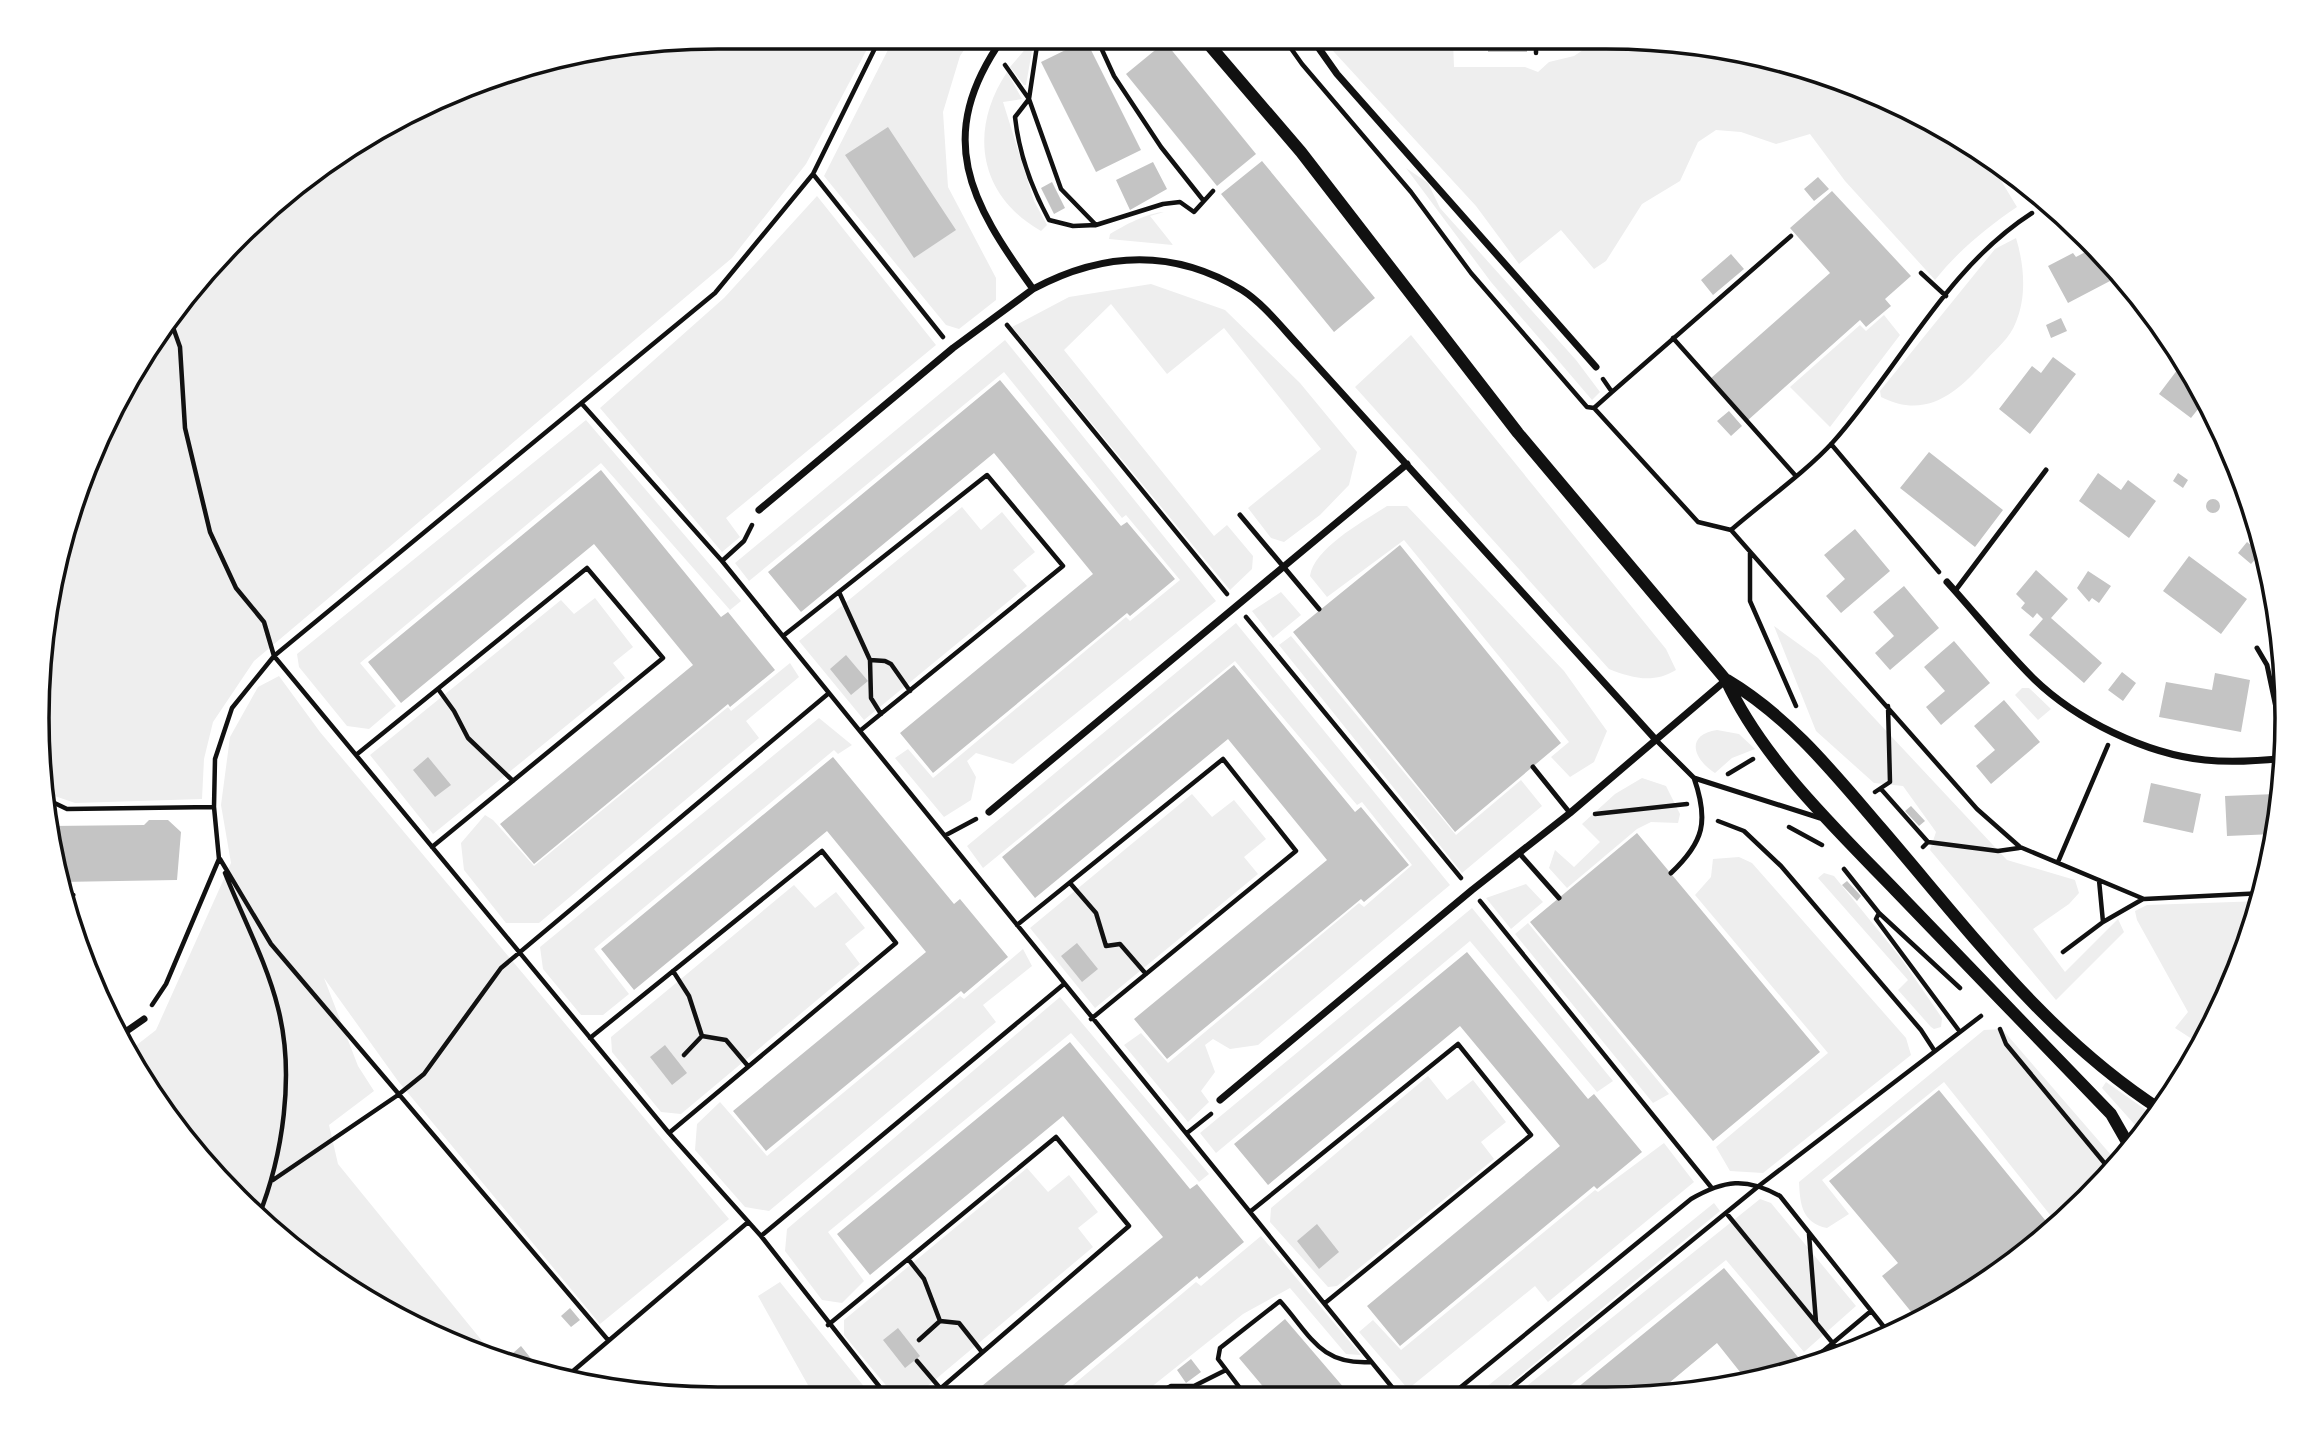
<svg xmlns="http://www.w3.org/2000/svg" width="2324" height="1436" font-family="Roboto,sans-serif">
<style>
.green{fill:#eee}
.building{fill:#c4c4c4}
.lines{fill:none;stroke-linecap:round;stroke-linejoin:round}
.path{stroke:#111;stroke-width:4.5}
.service{stroke:#111;stroke-width:5}
.minor{stroke:#111;stroke-width:7}
.tertiary{stroke:#111;stroke-width:12}
.rim{fill:none;stroke:#111;stroke-width:3.5}
</style>
<rect width="100%" height="100%" fill="#fff"/>
<!-- green -->
<path class="green" d="M718 37 873 38 806 164 732 258 254 661 213 722 204 759 202 799 75 803 49 794 42 798 37 718 73 499 107 416 177 304 304 177 416 107 499 73Z
M894 38H972L960 56 943 112 948 187 996 278V300L959 329 946 325 824 176Z
M1034 39 1026 85H1024L1010 67Z
M1323 40 1453 41 1454 67H1525L1538 72 1549 62 1574 56 1595 42 1695 43 1866 88 1988 159 2017 207C1986 228 1958 251 1935 280L1845 181 1810 134 1776 144 1741 132 1716 130 1698 142 1680 181 1642 204 1606 261 1594 269 1561 230 1519 264 1476 206Z
M1007 72 1022 99 1003 102 1034 201 1047 225 1041 231C979 196 968 131 1007 72Z
M1406 168 1428 183 1440 208 1576 360 1600 392 1592 400 1491 282Z
M817 196 936 345 726 518 740 537 722 552 600 408 724 298Z
M1164 212 1150 216 1173 245 1109 239 1110 234C1125 225 1147 213 1164 212Z
M2016 238C2024 264 2027 296 2016 322 2010 338 1997 348 1986 360 1957 393 1926 420 1881 397L1880 391 1995 249Z
M1151 284 1225 310 1300 383 1357 452 1349 485 1320 515 1284 542 1271 538 1248 508 1321 449 1224 328 1167 374 1111 304 1064 350 1214 536 1227 525 1253 556 1252 569 1230 590 1012 327 1069 297Z
M1884 315 1900 335 1830 427 1790 387 1860 325 1866 331Z
M1411 335 1666 649 1676 670C1653 684 1632 678 1609 669L1355 387Z
M1005 340 1216 601 1013 764 976 753 967 761 976 777 971 800 944 817 895 758 908 749 933 778 1126 617 1130 621 1180 580 1126 515 1122 518 1004 372 749 581 735 563Z
M586 420 741 601 730 610 601 463 360 663 396 706 369 729 347 726 299 667 297 654Z
M1387 506H1407L1564 671 1607 731 1594 762 1570 777 1551 757 1569 742 1404 540 1327 597 1310 576C1314 548 1364 521 1387 506Z
M962 507 981 530 1002 512 1035 552 1013 570 1027 586 864 720 799 641Z
M1281 592 1301 615 1273 638 1252 611Z
M595 598 633 647 613 663 625 678 433 834 370 755 561 600 574 614Z
M1236 623 1450 885 1258 1045 1230 1049 1213 1039 1205 1045 1215 1072 1201 1091 1209 1102 1188 1122 1124 1045 1141 1033 1168 1063 1359 903 1364 907 1412 865 1362 802 1357 805 1235 661 983 868 967 846Z
M1774 626 1818 658 2007 860 2075 880 2079 893 2069 904 2033 929 2065 972 2118 919 2124 932 2056 1000 1930 850 1936 832 1903 786 1874 783 1816 731Z
M1291 636 1456 835 1521 780 1542 806 1462 873 1279 645Z
M790 663 799 677 746 721 759 738 539 923H506L464 870 461 843 485 815 493 820 534 866 728 707 731 711Z
M279 676 320 732 729 1219 600 1324 398 1081 324 978 358 1066 374 1091 329 1125 338 1164 496 1358 458 1348 304 1259 236 1199 152 1097 129 1051 156 1030 231 863 221 805 230 737 258 687Z
M2022 688H2029L2051 709 2038 720 2015 695Z
M819 718 852 745 838 754 834 750 594 949 629 994 603 1015H581L543 969 540 947Z
M1717 730 1739 734 1755 749 1732 758 1715 773C1693 759 1685 735 1717 730Z
M1642 778 1666 786 1680 814 1678 823 1651 822 1637 829 1567 888 1549 868 1555 850 1574 867 1600 842 1582 824 1615 794Z
M1192 794 1212 817 1234 800 1266 839 1244 857 1258 874 1095 1008 1030 928Z
M1739 857 1752 863 1906 1038 1911 1055 1763 1173 1730 1171 1716 1147 1828 1053 1695 895 1711 877 1713 859Z
M1824 873 1834 876 1900 957 1942 1018 1941 1027 1934 1029 1931 1027 1898 990 1908 980 1818 878Z
M1526 884 1543 902 1511 929 1486 898Z
M794 885 815 908 836 892 865 928 845 944 860 964 681 1114 661 1112 612 1052 611 1037Z
M2262 901 2217 1019 2192 1039 2175 1028 2188 1012 2137 920 2135 911 2147 905Z
M1472 908 1613 1081 1597 1092 1470 941 1216 1153 1200 1133Z
M1528 923 1669 1094 1653 1103 1515 934Z
M1023 949 1032 966 983 1005 996 1022 769 1211 745 1207 695 1150 697 1124 720 1102 767 1156 960 996 964 999Z
M1060 997 1209 1174 1199 1182 1071 1033 828 1232 864 1281 842 1303 822 1300 785 1251 787 1229Z
M2002 1029 2118 1163 2059 1226 1944 1082 1822 1180 1849 1214 1827 1228C1802 1223 1800 1204 1799 1182L1984 1030Z
M1428 1076 1447 1100 1473 1080 1506 1122 1481 1142 1494 1159 1337 1286 1328 1287 1270 1222 1271 1208Z
M2106 1082 2156 1117 2144 1135 2102 1088Z
M1664 1143 1694 1182 1548 1302 1535 1286 1408 1389 1359 1332 1373 1320 1401 1350 1595 1190 1598 1192Z
M1027 1168 1048 1192 1069 1175 1098 1212 1078 1228 1093 1247 917 1395H894L844 1335V1320Z
M1760 1199 1771 1203 1856 1306 1804 1352 1726 1260 1556 1397H1513Z
M1714 1203 1720 1211 1494 1397H1474Z
M1261 1236 1361 1355 1346 1354 1290 1288 1243 1314 1140 1396 1061 1395 1196 1282 1201 1286Z
M780 1282 870 1394H813L758 1296Z"/>
<!-- building -->
<path class="building" d="M1086 40 1141 150 1096 172 1041 62Z
M1488 41 1527 42V52H1488Z
M1165 42 1256 154 1217 186 1126 74Z
M888 127 956 230 914 258 845 155Z
M1262 161 1375 298 1334 332 1221 194Z
M1153 162 1167 189 1130 210 1116 180Z
M1818 177 1829 189 1814 201 1804 189Z
M1052 182 1065 208 1054 214 1041 188Z
M1832 191 1911 276 1885 299 1891 306 1866 327 1860 320 1747 421 1710 379 1830 273 1790 228Z
M2093 248 2110 281 2068 303 2048 266 2073 253 2076 257Z
M1731 254 1744 269 1713 295 1701 280Z
M2143 303 2155 321 2164 333 2157 337 2140 305Z
M2061 318 2067 331 2051 338 2046 325Z
M2053 357 2076 374 2030 434 1999 409 2032 366 2041 373Z
M2184 361 2206 399 2191 418 2159 394Z
M1000 380 1121 526 1127 522 1175 579 1130 616 1127 613 933 773 900 733 1093 574 994 453 801 612 768 572Z
M1729 411 1742 426 1731 436 1717 421Z
M1929 452 2003 510 1975 547 1900 488Z
M601 470 721 617 728 612 775 670 730 707 728 704 534 864 500 824 693 665 594 544 401 703 368 662Z
M2098 473 2121 490 2128 480 2156 501 2129 538 2079 501Z
M2178 473 2188 480 2183 488 2173 481Z
M2206 506a7 7 0 1 1 14 0a7 7 0 1 1-14 0Z
M1855 529 1890 571 1841 613 1826 596 1845 579 1824 555Z
M2247 542 2261 553 2251 564 2238 553Z
M1400 545 1561 743 1455 832 1293 632Z
M2189 556 2247 599 2221 634 2163 591Z
M2036 570 2068 599 2051 618 2102 663 2084 683 2029 635 2043 619 2037 613 2033 618 2021 608 2025 603 2016 594Z
M2088 571 2111 586 2099 603 2092 598 2089 602 2077 588Z
M1904 586 1939 628 1890 670 1875 653 1894 636 1873 612Z
M1954 641 1990 683 1941 725 1926 707 1945 691 1924 667Z
M846 655 868 681 851 695 830 669Z
M1234 665 1355 812 1361 807 1409 865 1364 902 1361 899 1167 1059 1134 1019 1327 860 1228 739 1035 898 1002 857Z
M2122 672 2136 683 2123 701 2108 690Z
M2215 673 2250 680 2241 732 2159 717 2166 682 2212 690Z
M2004 700 2040 742 1991 784 1976 766 1995 750 1974 726Z
M428 757 451 785 435 797 413 770Z
M833 757 954 904 960 899 1008 957 964 994 961 991 766 1151 733 1111 926 952 827 831 634 990 601 949Z
M2151 783 2201 794 2193 833 2143 822Z
M2276 794 2274 834 2227 836 2225 796Z
M1911 806 1925 821 1919 826 1905 811Z
M149 820H168L181 832 177 880 60 882 51 844V826L144 825Z
M1637 833 1820 1052 1713 1141 1530 922Z
M1847 881 1861 896 1857 901 1842 885Z
M1077 943 1098 969 1082 982 1061 956Z
M1467 952 1588 1099 1594 1094 1642 1152 1597 1189 1594 1186 1400 1346 1367 1306 1560 1146 1460 1026 1268 1185 1234 1144Z
M1070 1042 1190 1189 1197 1184 1244 1242 1199 1279 1197 1276 1052 1395H971L1163 1237 1063 1116 870 1275 837 1234Z
M665 1045 687 1073 672 1085 650 1057Z
M1939 1090 2054 1231 1946 1308 1938 1312 1933 1306 1917 1319 1882 1276 1898 1263 1829 1181Z
M1317 1224 1339 1252 1319 1269 1297 1241Z
M1724 1268 1798 1357 1772 1378 1748 1382 1717 1343 1651 1398 1566 1397Z
M570 1308 580 1320 571 1327 561 1316Z
M1285 1319 1351 1396H1271L1239 1358Z
M898 1328 920 1356 905 1368 883 1340Z
M521 1346 533 1361 527 1366 505 1360Z
M1191 1359 1201 1372 1186 1383 1177 1370Z"/>
<g class="lines">
<!-- path -->
<path class="path" d="M1038 39 1029 99 1061 189 1096 225
M1097 39 1114 76 1161 147 1203 200
M1285 40 1302 64 1411 192 1471 273 1587 407 1594 408
M1536 53V42
M1005 65 1029 99 1015 117C1019 154 1031 187 1049 220L1073 226 1096 225 1163 204 1180 202 1194 212 1213 191
M813 174 943 337
M1921 273 1946 296
M169 316 180 347 185 428 210 532 236 588 264 622 274 656 669 1133 761 1236 886 1395
M1007 325 1227 594
M1673 338 1795 475
M1603 379 1612 392 1594 408 1698 522 1731 530 1977 809 2020 847 2144 899 2264 893
M1612 392 1791 236
M583 405 722 561 1400 1397
M1831 444 1939 572
M1731 530C1762 503 1807 471 1833 442 1900 367 1946 268 2032 213
M1750 553V601L1796 706
M722 561 744 541 752 525
M839 592 870 660 885 661 891 664 910 691
M1246 617 1461 878
M783 636 987 475 1063 566 861 730
M870 660 871 698 881 714
M438 689 454 711 468 738 513 781
M356 755 587 568 663 658 432 847
M1728 774 1753 759
M1881 789 1928 842
M1875 792 1890 782 1888 706
M42 797 67 809 214 807
M1595 814 1687 804
M1718 821 1744 831 1781 866 1921 1030 1934 1050
M1789 827 1822 845
M946 835 976 819
M1923 847 1928 842 1998 851 2019 848
M220 859 271 944 608 1340
M2058 862 2108 745
M1844 869 1879 913 1960 988
M225 873C242 916 267 963 278 1008 295 1074 283 1156 258 1218
M2099 880 2103 922
M1070 883 1096 913 1106 946 1120 944 1146 974
M1480 901 1711 1187
M1879 913 1876 919 1960 1032
M1017 925 1223 759 1296 851 1091 1019
M2063 952 2103 922 2143 899
M673 971 689 996 702 1036 684 1055
M152 1005 166 984 219 859 214 807 215 759 232 708 274 656 715 293 813 174 880 38
M2000 1029 2006 1044 2111 1171
M702 1036 726 1040 748 1066
M590 1038 822 851 896 943 669 1133
M1187 1133 1211 1114
M273 1180 398 1095 424 1074 501 968 829 693
M1251 1211 1458 1044 1531 1135 1325 1303
M1727 1214 1840 1352
M1809 1234 1816 1322
M761 1236 1064 984
M908 1259 924 1279 940 1321 959 1323 982 1352
M828 1325 1056 1137 1129 1226 933 1395
M919 1340 940 1321
M917 1361 940 1388
M1803 1368 1871 1311
M566 1377 747 1223
M1153 1396 1171 1386H1194L1226 1370
M1246 1396 1218 1359 1220 1348 1280 1301C1311 1336 1320 1365 1371 1362
M1453 1397 1456 1391 1691 1199C1724 1180 1746 1177 1780 1196L1888 1332
M1500 1397 1760 1185 1981 1016"/>
<!-- service -->
<path class="service" d="M1240 515 1319 609
M1955 591 2046 470
M2257 648 2267 665 2286 755
M1656 740 1694 778 1820 818
M1533 767 1570 813
M1520 854 1559 898
M1671 873C1704 842 1709 821 1694 778
M67 912 73 895"/>
<!-- minor -->
<path class="minor" d="M1003 38C933 137 970 202 1033 289 1102 252 1173 248 1242 290 1264 304 1282 328 1300 347L1656 740
M1313 40 1337 74 1596 367
M2044 205 2048 203
M759 510 953 348 1033 289
M1947 582C1976 614 2003 648 2033 678 2076 720 2146 754 2205 760 2233 763 2259 761 2286 758
M989 812 1407 464
M121 1035 144 1019
M1220 1100 1472 890 1570 813 1726 680"/>
<!-- tertiary -->
<path class="tertiary" d="M1205 40 1301 152 1518 433 1726 680C1762 759 1836 829 1896 891 1968 965 2039 1040 2111 1114L2131 1149
M1727 680C1789 717 1833 772 1880 827 1967 928 2047 1037 2161 1110"/>
</g>
<!-- crop -->
<path d="M0 0H2324V1436H0ZM718 49H1606A669 669 0 0 1 2275 718V718A669 669 0 0 1 1606 1387H718A669 669 0 0 1 49 718V718A669 669 0 0 1 718 49Z" fill="#fff" fill-rule="evenodd"/>
<path class="rim" d="M718 49H1606A669 669 0 0 1 2275 718V718A669 669 0 0 1 1606 1387H718A669 669 0 0 1 49 718V718A669 669 0 0 1 718 49Z"/>
</svg>
